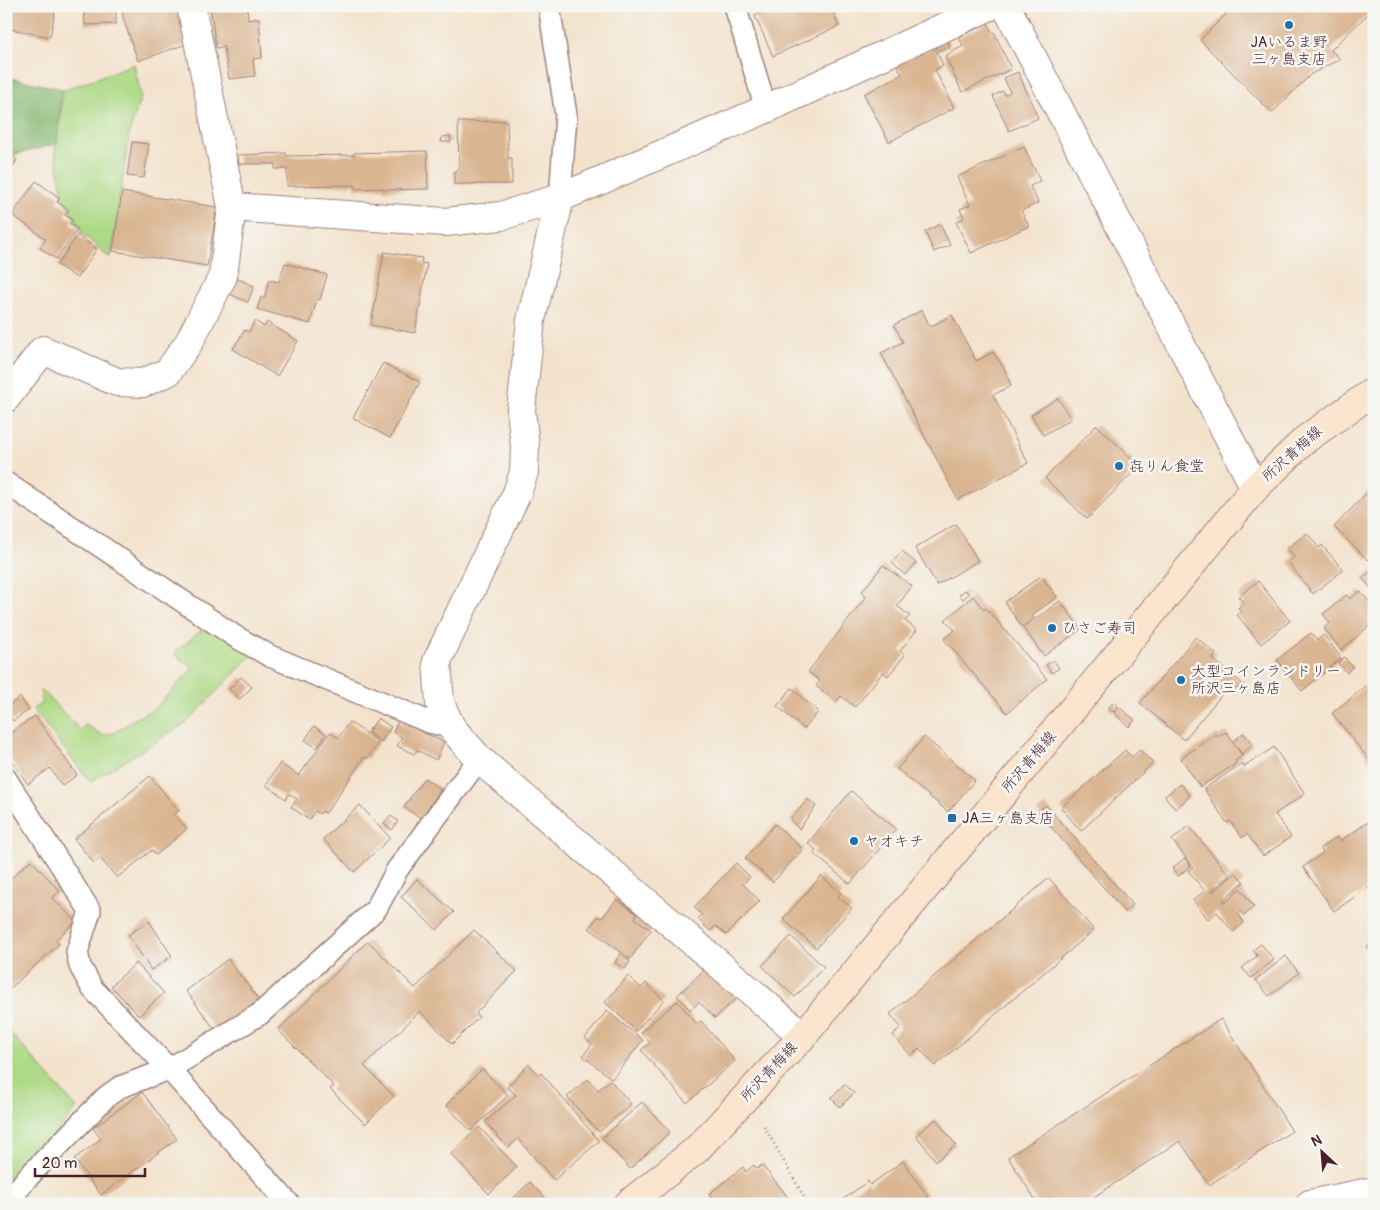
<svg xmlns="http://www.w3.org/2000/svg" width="1380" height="1210" font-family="Pangolin,'Klee One',sans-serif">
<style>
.green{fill:#aeda87;stroke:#7c7c59}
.forest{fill:#8aba74;stroke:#6a6c50}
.building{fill:#dab591}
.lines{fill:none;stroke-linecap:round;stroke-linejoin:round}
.service-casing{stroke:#9e817c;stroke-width:24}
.minor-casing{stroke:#9e817c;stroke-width:30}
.tertiary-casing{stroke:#9e817c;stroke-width:30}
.secondary-casing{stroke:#9e817c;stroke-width:30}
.path{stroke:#9e817c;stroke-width:3;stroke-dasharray:1 4;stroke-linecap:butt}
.service{stroke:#fff;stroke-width:21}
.minor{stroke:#fff;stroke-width:28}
.tertiary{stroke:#fff;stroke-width:28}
.secondary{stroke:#fbe5cf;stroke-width:28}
.poi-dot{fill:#1f6fb2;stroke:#f6f6f2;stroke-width:2}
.labels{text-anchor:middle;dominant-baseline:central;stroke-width:5;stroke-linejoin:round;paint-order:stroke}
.poi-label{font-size:15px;fill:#4a1f2b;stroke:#f6f6f2;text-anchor:start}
.street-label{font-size:15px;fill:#4a1f2b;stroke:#f6f6f2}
</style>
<rect width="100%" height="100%" fill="#f6f6f2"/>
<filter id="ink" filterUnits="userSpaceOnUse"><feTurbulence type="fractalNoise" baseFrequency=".02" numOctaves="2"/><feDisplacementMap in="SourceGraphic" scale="10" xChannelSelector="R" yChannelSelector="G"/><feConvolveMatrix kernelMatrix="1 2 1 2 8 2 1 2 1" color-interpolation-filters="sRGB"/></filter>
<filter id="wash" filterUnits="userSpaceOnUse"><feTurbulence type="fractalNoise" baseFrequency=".0096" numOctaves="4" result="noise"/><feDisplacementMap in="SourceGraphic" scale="20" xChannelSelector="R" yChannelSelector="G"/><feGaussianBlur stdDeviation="1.12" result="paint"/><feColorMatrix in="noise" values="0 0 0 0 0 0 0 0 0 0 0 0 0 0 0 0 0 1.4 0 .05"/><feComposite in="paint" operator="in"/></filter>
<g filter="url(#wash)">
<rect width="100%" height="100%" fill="#f3e3cd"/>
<!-- green -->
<path class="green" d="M134 64 141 96 129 134 111 258 108 257 82 233 63 197 55 150 61 114 62 91Z
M208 625 253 654 186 723 90 782 33 709 41 704V689L80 730 86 725 102 735 114 733 136 718 154 709 193 669 174 653Z
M6 1028 77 1108 9 1188 6 1186Z"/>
<!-- forest -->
<path class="forest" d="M6 77 62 89 57 144 14 155 6 152Z"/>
<g id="blocks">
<!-- building -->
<path class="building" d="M6 6H56L50 37 6 28Z
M84 6H116V24L85 25Z
M122 6H180L177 9 189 43 138 61 123 18Z
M210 6H247L248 20 259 18 262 58 253 59 255 76 229 79 224 47 216 48Z
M773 6H830L839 26 773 56 755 16Z
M1234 6H1373L1374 8 1331 50 1340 59 1311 74 1272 113 1200 40Z
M988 23 992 33 994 32 1011 69 962 92 945 56 963 46 959 37Z
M945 33 950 46 938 51 932 37Z
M934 47 943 65 935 70 954 108 889 142 864 94 902 74 897 65Z
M1018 72 1038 118 1009 131 993 96 1003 91 1005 95 1010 92 1004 78Z
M507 121 508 158H512V184H454V171L459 170 458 122Z
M450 136 451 142H441L442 137Z
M132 142 149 144 144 178 127 176Z
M1024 147 1040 181 1030 186 1038 203 1021 211 1029 226 971 253 956 222 964 218 960 209 970 205 957 177Z
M427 151 428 189 383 190V188L355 189V185L287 186V169H275V164H239L238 155 286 153V156L354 155V153Z
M6 152 17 160 6 176Z
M36 181 60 198 57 202 69 210 65 215 73 220 70 224 78 229 56 259 40 248 46 239 12 215Z
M122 192 217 207 207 266 113 251Z
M940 224 950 245 934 252 925 232Z
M77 235 97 249 77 278 57 265Z
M384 252 422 258 421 263 427 264 415 333 371 325Z
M285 263 327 275 320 300 317 299 310 324 257 309 261 297 264 299 269 280 279 282Z
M234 277 254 286 248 302 227 293Z
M922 310 930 327 952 315 976 361 993 352 1004 368 1011 386 993 395 1028 463 958 500 881 353 903 342 894 325Z
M255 321 264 327 267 322 298 341 277 376 233 349 245 330 249 332Z
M383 363 420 382 390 438 353 418Z
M1058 398 1071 419 1043 435 1031 415Z
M1097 425 1139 466 1087 519 1045 478Z
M1374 485V554L1368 560 1334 527Z
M956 524 978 561 937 585 915 548Z
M1307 533 1319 548 1322 545 1343 570 1313 594 1288 562 1294 557 1287 548Z
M902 551 916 563 905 575 892 563Z
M883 565 912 586 897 606 910 616 905 621 917 630 900 651 905 655 888 676 883 672 855 707 841 696 836 702 816 686 820 681 808 672 866 597 861 593Z
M1374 569V592L1362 578Z
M1041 576 1057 597 1032 615 1034 617 1022 627 1005 602Z
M1258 581 1290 621 1261 644 1237 615 1241 612 1238 608 1244 603 1238 597Z
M965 590 969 594 963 599 959 595Z
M1360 591 1374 608V622L1341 650 1324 628 1330 623 1323 614 1347 595 1350 599Z
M973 596 984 610 986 608 1047 679 1007 713 944 639 955 630 945 620Z
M1060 601 1081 629 1044 656 1023 628Z
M1311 633 1317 640 1324 635 1341 658 1302 691 1277 660Z
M1196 637 1216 654 1213 659 1244 685 1236 694 1228 687 1184 740 1140 703Z
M1344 657 1353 667 1347 673 1338 663Z
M1053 660 1059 668 1052 673 1046 665Z
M241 677 252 687 240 699 229 689Z
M1374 680V766L1332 713Z
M792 688 818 712 804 729 777 706Z
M20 697 29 710 13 721 6 708Z
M1114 702 1118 706 1113 712 1108 708Z
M1119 707 1135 720 1129 727 1114 713Z
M35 716 77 775 62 786 50 768 28 784 6 753V736Z
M378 718 391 727 381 742 368 732Z
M398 721 444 742 436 760 417 750 414 754 397 746 402 737 393 732Z
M349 722 379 742 367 759 364 757 326 813 322 811 320 814 315 811 309 820 291 807 297 799 289 794 286 799 266 785 280 763 299 776 330 732 338 738Z
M314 726 326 734 317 748 305 740Z
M1226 732 1242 756 1235 761 1237 763 1200 787 1181 758 1217 734 1218 736Z
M1243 733 1253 745 1242 754 1233 742Z
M924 737 975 780 948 812 897 769Z
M1274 747 1305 794 1275 814 1291 837 1263 856 1247 834 1242 838 1230 821 1227 823 1204 789 1242 763 1244 767Z
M1125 750 1132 757 1140 750 1153 763 1081 831 1061 808Z
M150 776 179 811 174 814 187 829 156 855 152 850 117 878 100 858 94 863 74 839Z
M424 778 441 789 421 818 404 807Z
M1180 784 1190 796 1175 809 1165 796Z
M851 791 896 829 850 884 813 853 816 850 808 843Z
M808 799 816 806 799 829 790 820Z
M360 805 390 838 354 872 323 839Z
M1046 805 1133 905 1125 912 1038 812Z
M391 816 398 821 392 830 384 824Z
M1374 818V884L1334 911 1303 867 1323 853 1320 848 1337 837 1340 841Z
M775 824 803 849 773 882 745 858Z
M1189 826 1230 876 1212 890 1213 892 1236 873 1244 882 1223 900 1225 903 1240 888 1254 907 1244 916 1240 911 1238 913 1244 923 1233 932 1217 912 1208 919 1193 900 1205 891 1188 871 1193 867 1172 840Z
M1185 858 1191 866 1178 876 1172 868Z
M31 860 60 891 52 898 76 921 56 940 59 944 6 992V883Z
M736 863 750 877 743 884 760 901 726 935 716 926 710 931 698 919 702 915 694 907Z
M821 876 841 893 838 897 852 908 816 948 783 919Z
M1049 878 1094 930 935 1066 919 1048 911 1056 893 1035 901 1027 890 1014Z
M417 879 454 912 437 930 401 897Z
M617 899 637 914 635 918 651 930 630 959 589 928 598 916 602 918Z
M149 921 172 956 151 970 128 935Z
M474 930 517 971 476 1013 479 1017 452 1044 420 1011 364 1066 394 1096 365 1124 330 1089 334 1086 278 1030 368 941 415 988Z
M791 936 824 967 795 997 762 966Z
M1374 942V957L1367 946Z
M1261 944 1274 960 1251 978 1242 968 1257 956 1253 950Z
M620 954 630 961 625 969 615 963Z
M1286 956 1299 973 1269 996 1256 980Z
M228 959 259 1000 217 1032 186 991Z
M136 963 164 993 139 1016 111 986Z
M707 967 737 998 715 1018 699 1002 690 1010 677 996Z
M628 976 641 988 646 983 664 1000 636 1031 605 1002Z
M677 1001 697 1024 701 1021 735 1061 687 1103 641 1050 650 1043 641 1032Z
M607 1011 643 1040 612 1079 583 1056 592 1044 585 1038Z
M1221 1019 1292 1131 1209 1185 1180 1141 1083 1204H1038L1008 1157Z
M529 1064 539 1075 541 1073 599 1141 554 1180 518 1139 508 1148 485 1122 516 1095 507 1087Z
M482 1069 508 1095 471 1131 446 1105Z
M588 1079 598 1090 610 1080 631 1104 599 1132 567 1097Z
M844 1084 854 1093 840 1107 831 1098Z
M142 1092 177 1139 101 1195 74 1159 101 1139 93 1128Z
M642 1102 670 1132 630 1169 602 1138Z
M936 1119 956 1145 936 1161 916 1135Z
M479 1127 517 1167 489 1194 451 1154Z
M903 1161 933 1204H837L868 1181 870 1185Z
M754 1165 757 1169 762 1165 791 1201 787 1204H706L712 1199 709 1194 743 1167 746 1172Z
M530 1182 551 1204H507Z"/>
</g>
</g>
<g filter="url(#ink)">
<use href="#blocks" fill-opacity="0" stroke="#9e817c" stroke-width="1"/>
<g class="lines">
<!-- service casing -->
<g class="service-casing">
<path id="service" d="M549 6 566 115 560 198
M735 6 766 109
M6 483 236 637 270 656 429 722 451 727
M6 779 90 911 77 952 80 966 92 988 169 1069 289 1204
M7 1204 26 1179 106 1097 120 1087 169 1069 260 1014 376 909 397 870 479 759"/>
</g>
<!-- minor casing -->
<g class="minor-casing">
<path id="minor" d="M560 198 531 320 521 410 525 446 524 472 517 493 437 661 440 703 451 727 479 759 803 1036
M232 207 445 222 501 216 560 198 766 109 990 6
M6 398 43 350 117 382 143 383 168 372 189 342 223 276 232 207 191 6
M1310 1204 1374 1191"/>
</g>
<!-- tertiary casing -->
<g class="tertiary-casing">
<path id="tertiary" d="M1006 6 1255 488"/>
</g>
<!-- secondary casing -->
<g class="secondary-casing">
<path id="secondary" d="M628 1204 696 1150 803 1036 1255 488 1306 439 1374 391"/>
</g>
<!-- path -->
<path class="path" d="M764 1126 808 1204"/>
<!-- service -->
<use href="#service" class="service"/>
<!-- minor -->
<use href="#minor" class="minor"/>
<!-- tertiary -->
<use href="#tertiary" class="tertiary"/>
<!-- secondary -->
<use href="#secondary" class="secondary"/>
</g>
</g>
<!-- markers -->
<g class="poi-dot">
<circle cx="1289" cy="25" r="5"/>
<circle cx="1119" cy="466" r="5"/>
<circle cx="1052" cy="628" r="5"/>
<circle cx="1181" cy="680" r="5"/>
<rect x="947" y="813" width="10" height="10" rx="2.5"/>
<circle cx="854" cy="841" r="5"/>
</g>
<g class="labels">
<!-- poi labels -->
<g class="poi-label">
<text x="1289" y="42" text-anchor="middle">JAいるま野<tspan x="1289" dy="17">三ヶ島支店</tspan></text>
<text x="1129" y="466">㐂りん食堂</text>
<text x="1062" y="628">ひさご寿司</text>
<text x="1191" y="671">大型コインランドリー<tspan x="1191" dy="17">所沢三ヶ島店</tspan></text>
<text x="962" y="818">JA三ヶ島支店</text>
<text x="864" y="841">ヤオキチ</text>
</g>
<!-- street labels -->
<g class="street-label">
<text transform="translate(1292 454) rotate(-42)">所沢青梅線</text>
<text transform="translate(1029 762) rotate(-50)">所沢青梅線</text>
<text transform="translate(769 1072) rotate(-47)">所沢青梅線</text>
</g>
</g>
<!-- margin -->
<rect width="1380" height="1210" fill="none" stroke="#f6f6f2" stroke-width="25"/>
<!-- north arrow -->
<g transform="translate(1322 1152) rotate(334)" stroke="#f6f6f2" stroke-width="4" paint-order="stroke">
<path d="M0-4L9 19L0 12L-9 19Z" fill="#4a1f2b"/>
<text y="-8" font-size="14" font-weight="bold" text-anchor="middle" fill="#4a1f2b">N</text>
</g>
<!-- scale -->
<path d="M35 1168v8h110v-8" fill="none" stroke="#4a1f2b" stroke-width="2.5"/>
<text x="42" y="1168" font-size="15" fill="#4a1f2b" stroke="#f6f6f2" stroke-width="4" paint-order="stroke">20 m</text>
</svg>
